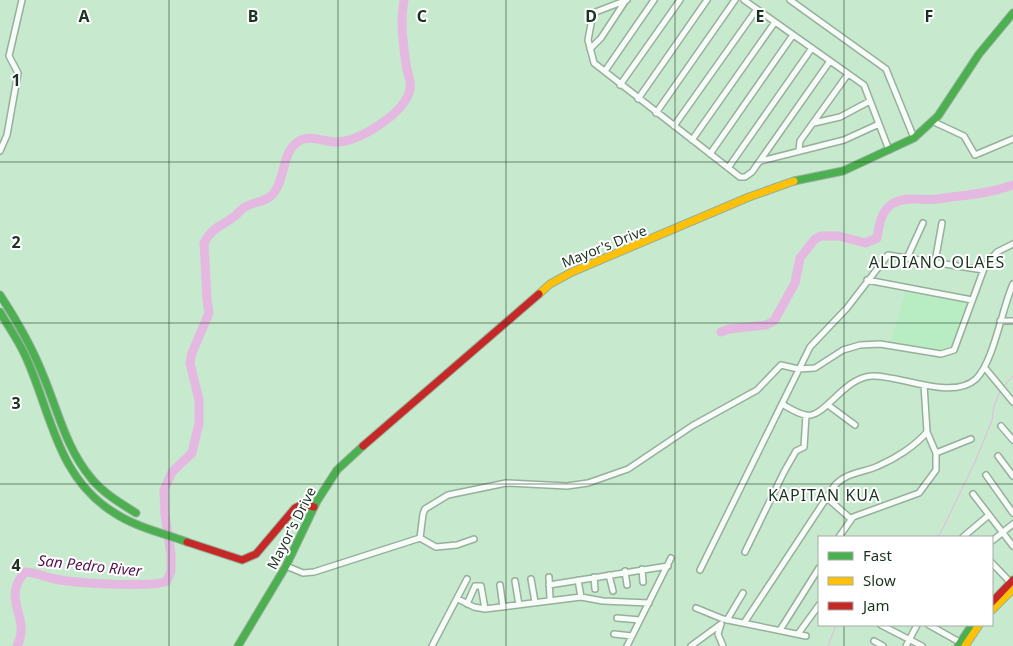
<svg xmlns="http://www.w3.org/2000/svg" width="1013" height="646" font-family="'Noto Sans',sans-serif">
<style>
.built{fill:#b8edc3}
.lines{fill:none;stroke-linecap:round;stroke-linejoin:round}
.stream{stroke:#e5b8e1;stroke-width:1}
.river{stroke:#e5b8e1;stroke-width:9}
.street-casing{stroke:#96b09b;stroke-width:8}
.fast-casing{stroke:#96b09b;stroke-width:9}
.slow-casing{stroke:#96b09b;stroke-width:9}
.jam-casing{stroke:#96b09b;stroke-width:9}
.street{stroke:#f7fcf8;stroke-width:5}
.fast{stroke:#4caf50;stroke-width:7}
.slow{stroke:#ffc107;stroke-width:7}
.jam{stroke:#c62828;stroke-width:7}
.grid{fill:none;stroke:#1b3421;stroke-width:1;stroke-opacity:0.55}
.labels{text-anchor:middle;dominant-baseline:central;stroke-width:4;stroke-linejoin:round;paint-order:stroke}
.street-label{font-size:14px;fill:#1b3421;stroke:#fff}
.water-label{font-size:15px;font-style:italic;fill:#561152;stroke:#fff}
.quarter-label{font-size:16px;letter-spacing:1px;fill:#1b3421;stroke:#fff}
.grid-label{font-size:16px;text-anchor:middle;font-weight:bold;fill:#1b3421;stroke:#fff;stroke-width:4;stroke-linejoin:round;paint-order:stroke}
</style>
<rect width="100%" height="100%" fill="#c7e9cd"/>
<!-- built -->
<path class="built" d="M905 293 967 303 951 346 937 350 890 345Z"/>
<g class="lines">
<!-- stream -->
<path class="stream" d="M1004 386 1013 376
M935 537 940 534 975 462 992 420 994 406 1001 389
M828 646 836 625"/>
<!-- river -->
<path class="river" d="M721 332 729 329 766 325 774 321 795 283 800 258 815 239 821 236H839L865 243 877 238C879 226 881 211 892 204 906 195 923 201 938 199 964 195 988 194 1013 185
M17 646C32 617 0 600 25 572 35 572 45 577 55 579 75 583 151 588 167 581L171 571V554L165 515 164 490 172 472 192 453 199 423V400L190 363 192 353 209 313 207 300 204 243C213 226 221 227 235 216 240 212 242 207 249 205 258 201 266 202 273 194 286 179 281 152 299 141 310 134 324 142 336 142 359 142 401 115 409 93 413 82 407 74 406 64 403 42 400 22 404 0"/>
<!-- street casing -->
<g class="street-casing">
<path id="street" d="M627 0 593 13 588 40 594 63 740 177H745L752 172 830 61
M744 0 864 85 889 150
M790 0 886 69 914 138
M590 49 601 38 626 0
M605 71 654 0
M620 85 680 0
M638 99 707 0
M656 113 735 0
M934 122 964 136 975 155 1013 139
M814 123 840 117 870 101
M674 126 757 9
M692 140 775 22
M799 150 800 141 848 74
M0 151 7 135 18 73 9 56 22 0
M710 154 793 35
M761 161 844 140 879 124
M728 168 812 48
M907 258 923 223
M935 262 942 223
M867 280 972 300
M1000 321H1013
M985 368 1013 402
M782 404C789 408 798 414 806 415 824 419 844 377 872 376 900 375 952 401 976 379 994 361 1002 308 1013 284
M828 405 855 425
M1001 426 1013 440
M936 453 971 439
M998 456 1013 476
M986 475 1013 513
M973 494 1013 546
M826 497 851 519
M839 537 853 517 919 493 936 470V453L927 432 924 385
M963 537 989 515
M420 538 423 514 425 509 448 495 506 483 567 486 588 483 628 469 692 426 757 390 781 365 798 369 815 368 843 350 860 345 880 344 941 354 954 350 985 266 997 252 1013 244
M992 541 1013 524
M745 552 784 472 796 451 804 447 806 415
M992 563 1011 583
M286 566 303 573 314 572 420 538 436 547 457 545 474 539
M642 569 643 582
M700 570 810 347 847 308 888 255 983 270
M625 571 627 585
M609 575 613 591
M549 577 550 599
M594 577 595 589
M531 579 535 602
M578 580 581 597
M515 581 519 605
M500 585 503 607
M549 585 668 566
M458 599 474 607 485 609 581 597 603 601 649 603
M467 604 475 586H481L485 609
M696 608 723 619 806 636
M617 618 640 620
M727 620 743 593
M744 623 835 485C847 472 863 473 878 466 895 459 915 446 927 432
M721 624 718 634 723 646
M881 625 922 646
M929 625 963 644
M780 630 819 568
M614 634 632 636
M798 634 819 605
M874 641 883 646
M432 646 467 579
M627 646 671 558
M691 646 721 624
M906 646 917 625"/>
</g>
<!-- fast casing -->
<g class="fast-casing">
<path id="fast" d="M794 181 843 171 914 138 938 116 979 54 1013 13
M0 295C17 321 32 347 43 375 58 411 66 448 91 478 103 493 120 503 136 513
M0 312C8 326 18 340 25 355 51 411 56 476 113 512 135 527 163 533 187 542
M238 646 286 566 317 501 337 470 363 446
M958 646 972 625"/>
</g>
<!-- slow casing -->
<g class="slow-casing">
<path id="slow" d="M539 294 550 284 572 272 749 197 794 181
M992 610 1013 589
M965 646 979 625"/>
</g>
<!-- jam casing -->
<g class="jam-casing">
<path id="jam" d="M363 446 539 294
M187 542 242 560 256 554 295 508 303 504 314 507
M992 602 1013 580"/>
</g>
<!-- street -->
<use href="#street" class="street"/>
<!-- fast -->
<use href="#fast" class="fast"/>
<!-- slow -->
<use href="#slow" class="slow"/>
<!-- jam -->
<use href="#jam" class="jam"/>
</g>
<!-- grid -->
<path class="grid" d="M169 0V646M338 0V646M506 0V646M675 0V646M844 0V537M0 162H1013M0 323H1013M0 484H1013M844 625V646"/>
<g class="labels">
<!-- street labels -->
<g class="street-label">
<text transform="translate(604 246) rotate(-22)">Mayor's Drive</text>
<text transform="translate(291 528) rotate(-63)">Mayor's Drive</text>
</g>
<!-- water labels -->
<g class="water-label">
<text transform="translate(90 565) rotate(6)">San Pedro River</text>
</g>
<!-- quarter labels -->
<g class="quarter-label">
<text x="937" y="262">ALDIANO OLAES</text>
<text x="824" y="495">KAPITAN KUA</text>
</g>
</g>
<g class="grid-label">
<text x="84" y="22">A</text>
<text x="253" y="22">B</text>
<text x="422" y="22">C</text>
<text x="591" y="22">D</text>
<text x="760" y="22">E</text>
<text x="929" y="22">F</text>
<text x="16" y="86">1</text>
<text x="16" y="248">2</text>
<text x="16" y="409">3</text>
<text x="16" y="571">4</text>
</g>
<!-- legend -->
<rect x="818" y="536" width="175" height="90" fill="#ffffff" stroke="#a4aea6"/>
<rect x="828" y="552" width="25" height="8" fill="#4caf50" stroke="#a4aea6"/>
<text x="863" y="561" font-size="15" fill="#1b3421">Fast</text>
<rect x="828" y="577" width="25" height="8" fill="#ffc107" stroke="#a4aea6"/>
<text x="863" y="586" font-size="15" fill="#1b3421">Slow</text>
<rect x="828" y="602" width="25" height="8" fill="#c62828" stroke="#a4aea6"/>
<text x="863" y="611" font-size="15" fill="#1b3421">Jam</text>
</svg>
